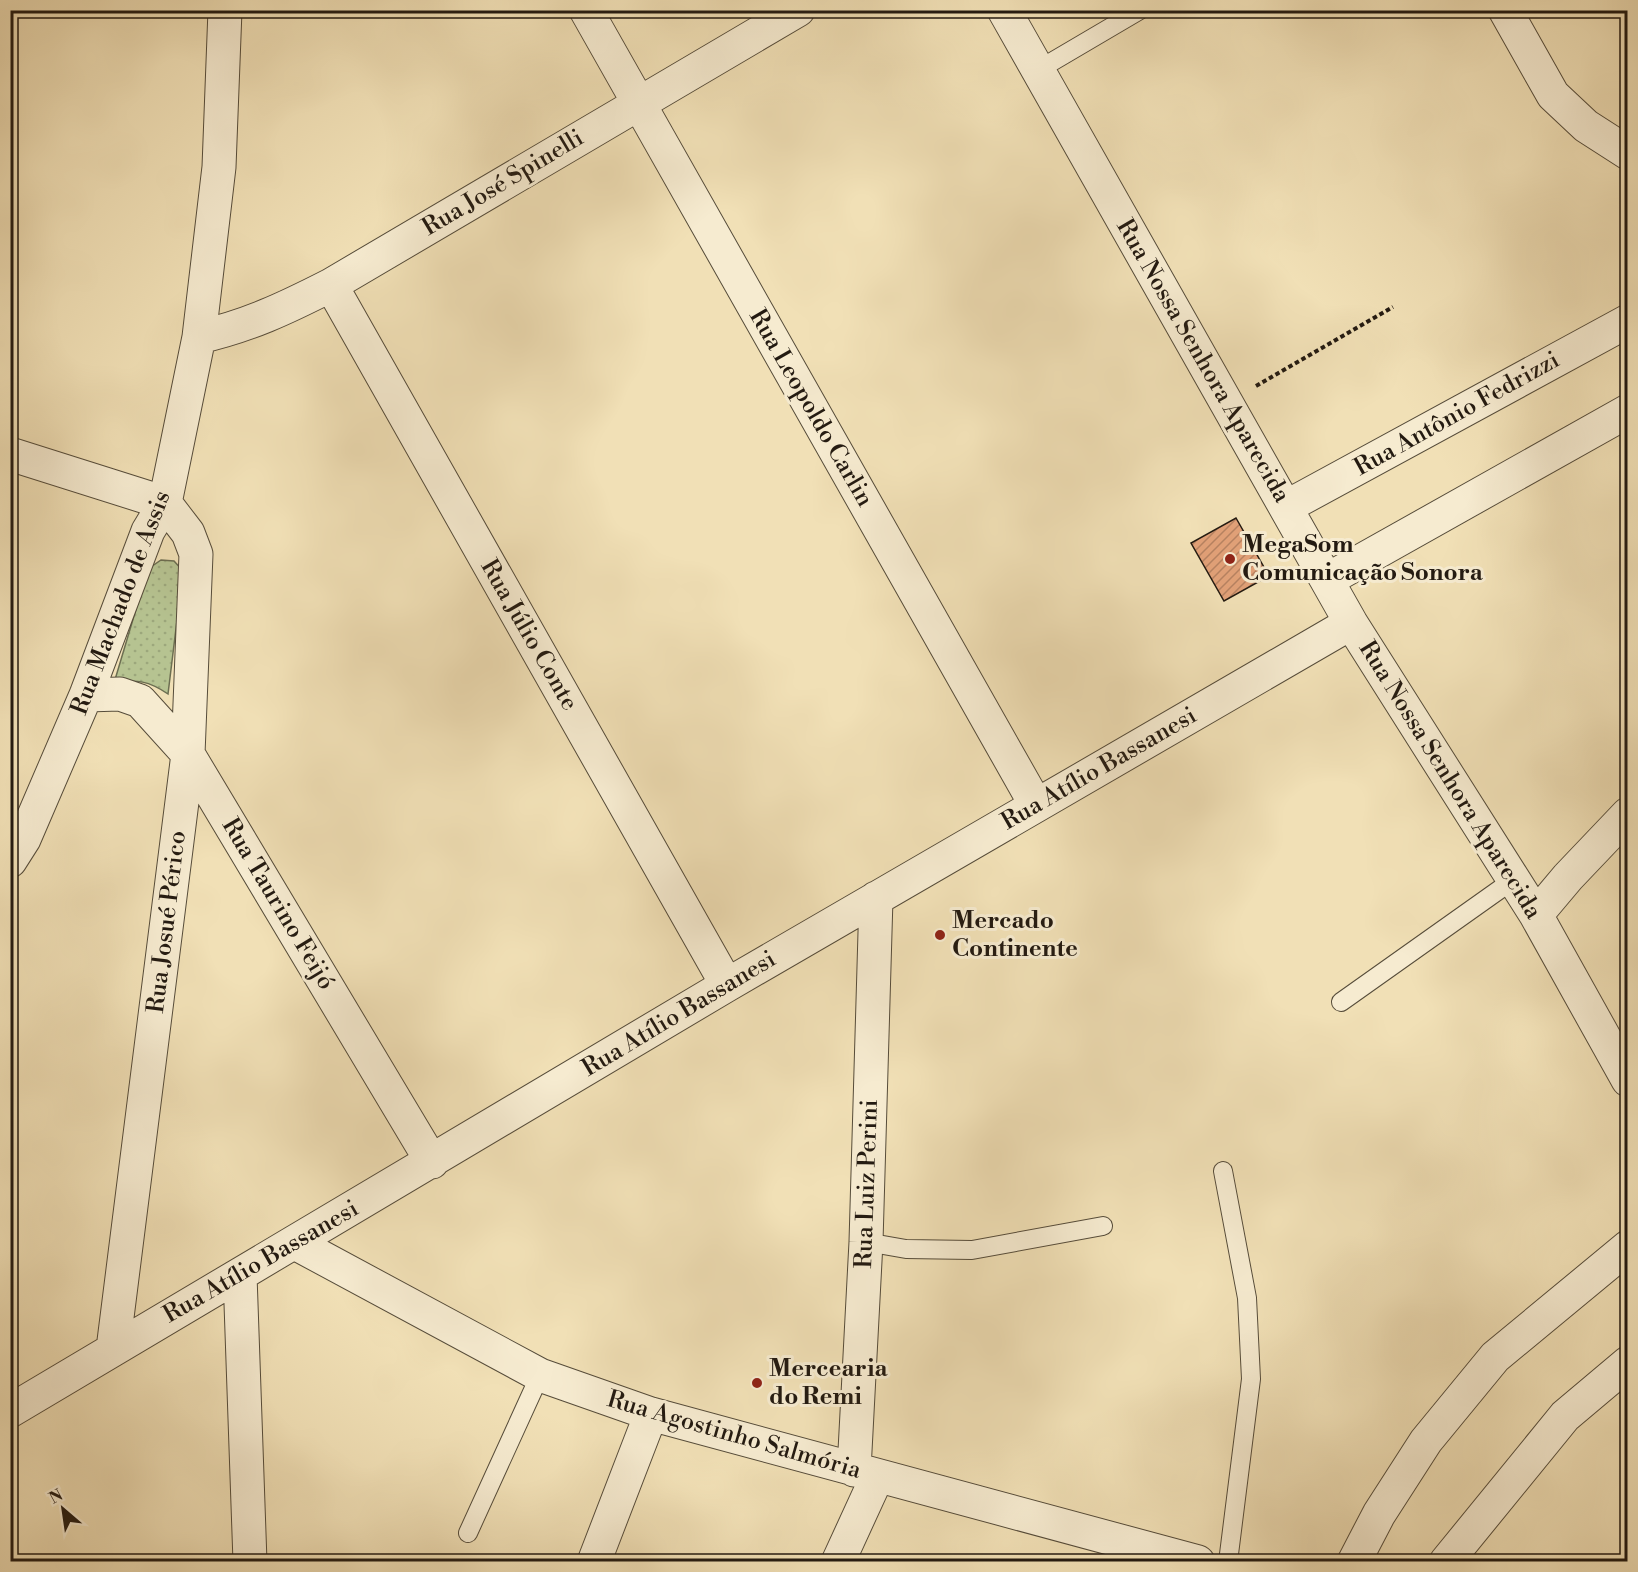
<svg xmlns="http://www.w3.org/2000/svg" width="1638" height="1572" font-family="'Libre Bodoni',serif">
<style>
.grass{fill:url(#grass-dots);stroke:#6c6e51;stroke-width:1.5}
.building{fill:url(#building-hatch);stroke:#231a11;stroke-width:1.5}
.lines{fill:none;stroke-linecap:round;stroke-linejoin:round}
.service-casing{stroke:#564c3a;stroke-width:20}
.minor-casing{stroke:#564c3a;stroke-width:35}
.path{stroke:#231a11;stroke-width:4;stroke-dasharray:4.5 3;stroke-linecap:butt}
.service{stroke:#f6ebd0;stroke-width:18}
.minor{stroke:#f6ebd0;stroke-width:33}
.poi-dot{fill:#8f2418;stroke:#f6ebd0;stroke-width:2}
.labels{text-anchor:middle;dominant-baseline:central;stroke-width:6;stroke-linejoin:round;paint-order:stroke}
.street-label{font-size:24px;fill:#231a11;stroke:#f6ebd0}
.poi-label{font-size:24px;font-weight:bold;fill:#231a11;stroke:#f6ebd0;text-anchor:start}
</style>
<defs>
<pattern id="grass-dots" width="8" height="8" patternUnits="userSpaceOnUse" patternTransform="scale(1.5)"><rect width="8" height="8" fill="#b6c391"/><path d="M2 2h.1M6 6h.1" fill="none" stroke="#9ca77c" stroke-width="1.8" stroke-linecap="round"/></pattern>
<pattern id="building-hatch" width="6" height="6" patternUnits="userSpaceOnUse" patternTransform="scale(1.5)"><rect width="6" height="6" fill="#e2a178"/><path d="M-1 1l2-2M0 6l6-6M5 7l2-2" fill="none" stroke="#b78261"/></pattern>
</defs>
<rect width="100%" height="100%" fill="#f1e0b6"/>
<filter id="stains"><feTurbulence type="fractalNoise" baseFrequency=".00333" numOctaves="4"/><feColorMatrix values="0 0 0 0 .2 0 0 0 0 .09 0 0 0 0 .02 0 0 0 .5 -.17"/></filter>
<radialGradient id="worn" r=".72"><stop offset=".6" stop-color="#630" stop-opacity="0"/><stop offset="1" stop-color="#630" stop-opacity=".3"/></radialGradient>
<!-- grass -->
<path class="grass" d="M161 560 174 561 183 571 168 694C149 681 137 679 114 683L148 569Z"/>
<!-- building -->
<path class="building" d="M1236 518 1269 576 1224 601 1191 543Z"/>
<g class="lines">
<!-- service casing -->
<g class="service-casing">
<path id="service" d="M1038 70 1140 10
M1341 1002 1513 880
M1223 1171 1247 1298 1251 1379 1228 1562
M866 1242 906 1249 972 1250 1103 1226
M468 1533 540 1375"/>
</g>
<!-- minor casing -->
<g class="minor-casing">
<path id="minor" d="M586 10 1036 805
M1004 10 1351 623 1536 915 1628 1080
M1505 10 1553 95 1586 126 1628 153
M331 285 727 985
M199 337C248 326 286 308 331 285L798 10
M10 454 165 503
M1286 507 1628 321
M1327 580 1628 411
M86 695 120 694 140 701 188 754 432 1162
M10 861 24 839 86 695 148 531 165 503 199 337 219 167 225 10
M1536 915 1568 877 1628 814
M295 1243 540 1375 651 1414 1198 1562
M240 1275 250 1562
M113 1349 188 754 196 554 188 533 165 503
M10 1411 727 985 1351 623
M854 1470 866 1242 876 898
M594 1562 651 1414
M838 1562 877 1477
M1354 1562 1379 1514 1426 1441 1495 1357 1628 1247
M1446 1562 1565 1416 1628 1363"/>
</g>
<!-- path -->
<path class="path" d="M1256 386 1393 307"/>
<!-- service -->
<use href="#service" class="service"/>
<!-- minor -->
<use href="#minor" class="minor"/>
</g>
<!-- markers -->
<g class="poi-dot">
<circle cx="1230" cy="559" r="6"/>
<circle cx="940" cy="935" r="6"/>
<circle cx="757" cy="1383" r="6"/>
</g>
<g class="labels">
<!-- street labels -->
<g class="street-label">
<text transform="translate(503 183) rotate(-31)">Rua José Spinelli</text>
<text transform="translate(1203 361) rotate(60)">Rua Nossa Senhora Aparecida</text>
<text transform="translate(811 408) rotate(60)">Rua Leopoldo Carlin</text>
<text transform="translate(1457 414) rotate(-29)">Rua Antônio Fedrizzi</text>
<text transform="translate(121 603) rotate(-69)">Rua Machado de Assis</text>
<text transform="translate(529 635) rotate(60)">Rua Júlio Conte</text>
<text transform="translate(1099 769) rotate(-30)">Rua Atílio Bassanesi</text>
<text transform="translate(1450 780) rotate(58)">Rua Nossa Senhora Aparecida</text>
<text transform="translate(278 904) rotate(59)">Rua Taurino Feijó</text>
<text transform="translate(167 922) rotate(-83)">Rua Josué Périco</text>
<text transform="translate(679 1014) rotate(-31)">Rua Atílio Bassanesi</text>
<text transform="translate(867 1184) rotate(-88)">Rua Luiz Perini</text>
<text transform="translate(261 1262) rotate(-30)">Rua Atílio Bassanesi</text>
<text transform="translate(734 1435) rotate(16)">Rua Agostinho Salmória</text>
</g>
<!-- poi labels -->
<g class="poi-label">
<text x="1242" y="545">MegaSom<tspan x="1242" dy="28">Comunicação Sonora</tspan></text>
<text x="952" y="921">Mercado<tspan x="952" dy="28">Continente</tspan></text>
<text x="769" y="1369">Mercearia<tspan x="769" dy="28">do Remi</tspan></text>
</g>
</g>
<!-- margin -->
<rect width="1638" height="1572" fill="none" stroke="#f1e0b6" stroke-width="36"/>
<rect x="12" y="12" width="1614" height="1548" fill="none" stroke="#231a11" stroke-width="3"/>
<rect x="18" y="18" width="1602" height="1536" fill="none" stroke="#231a11" stroke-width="1.5"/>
<!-- north arrow -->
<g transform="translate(63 1509) rotate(331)" stroke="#f6ebd0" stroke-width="4.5" paint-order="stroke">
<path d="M0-4.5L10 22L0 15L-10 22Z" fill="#231a11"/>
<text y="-9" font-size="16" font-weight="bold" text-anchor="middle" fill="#231a11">N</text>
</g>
<rect width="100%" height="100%" filter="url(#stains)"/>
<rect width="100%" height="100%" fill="url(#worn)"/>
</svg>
